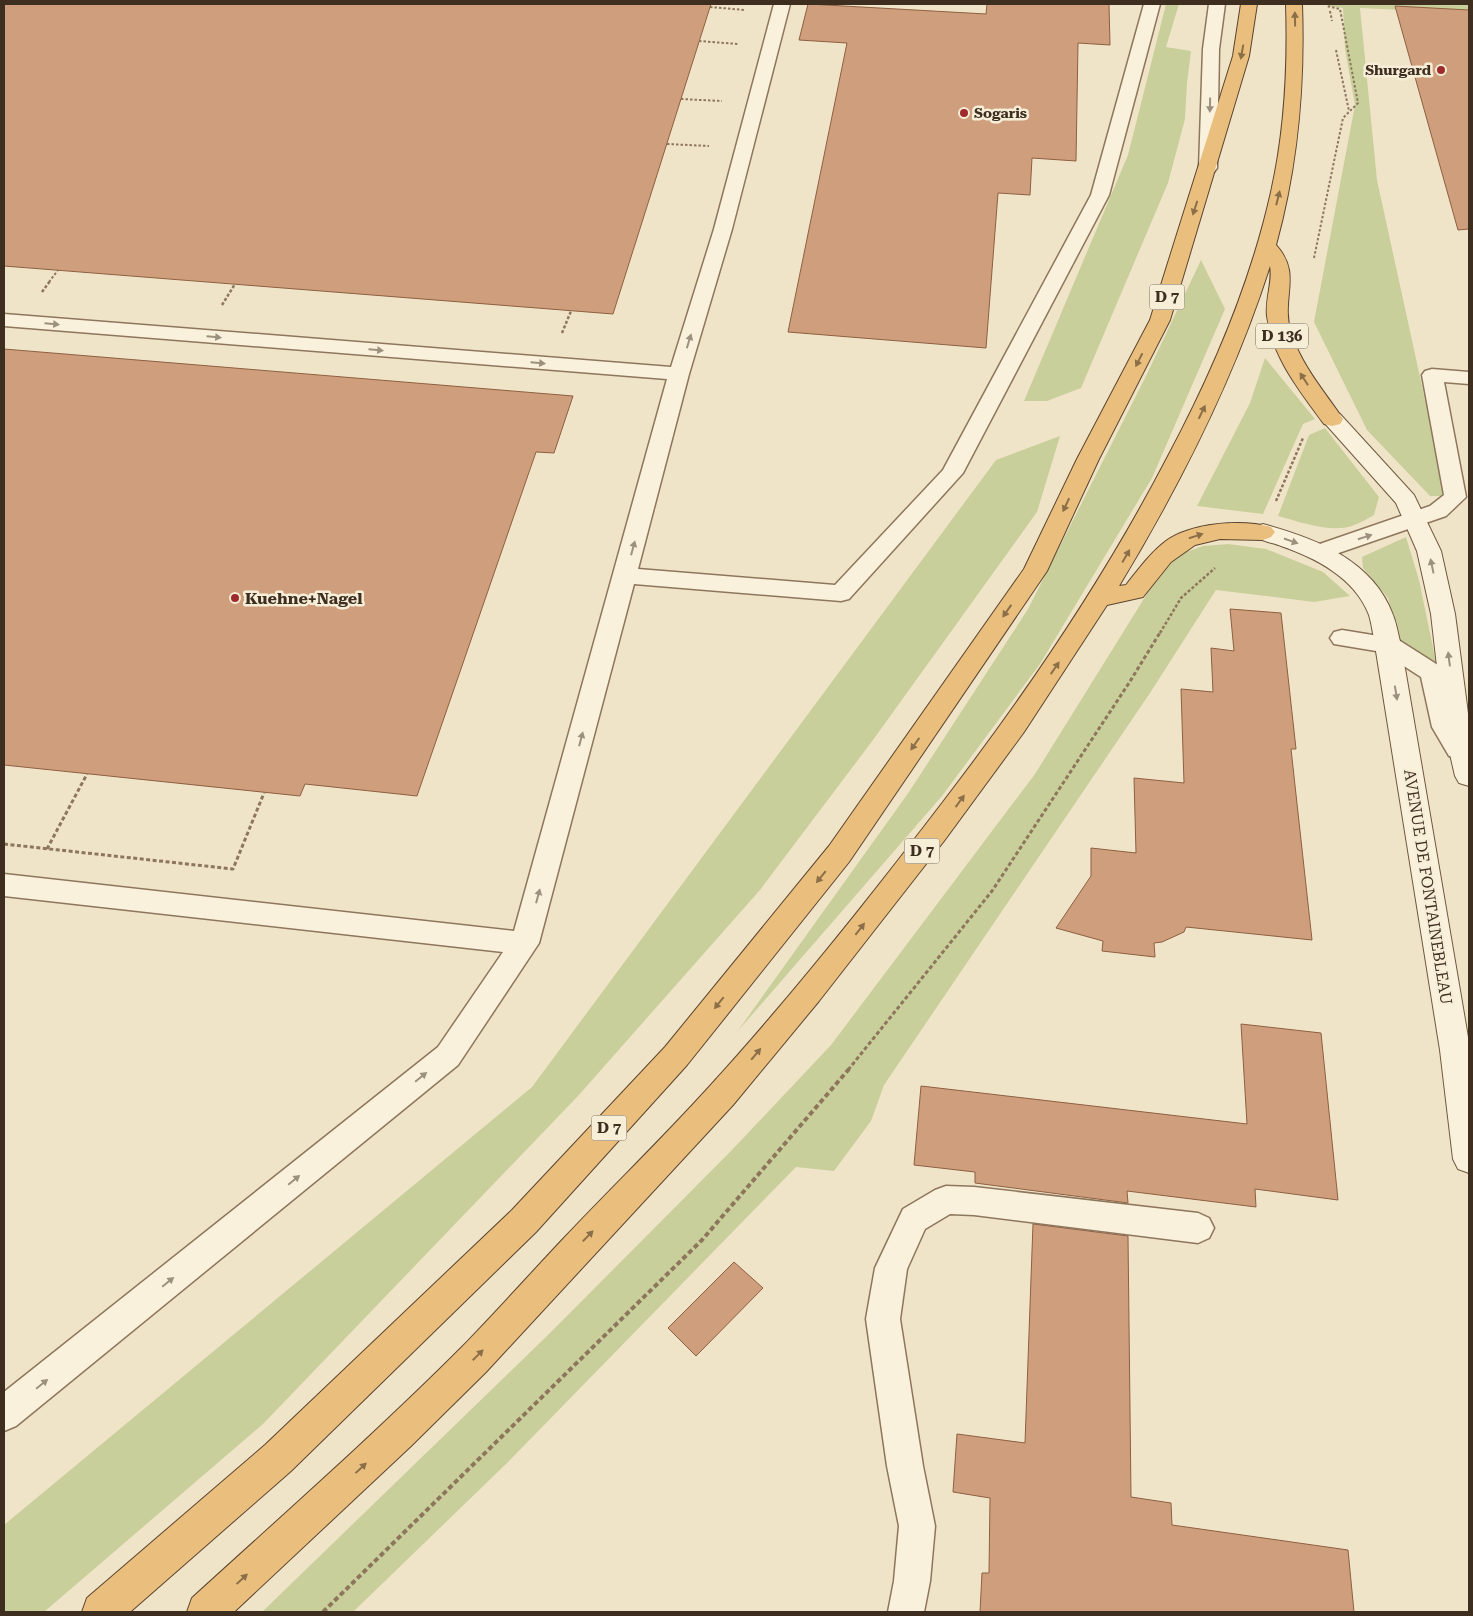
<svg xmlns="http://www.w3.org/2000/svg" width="1473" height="1616" font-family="'Roboto Serif',serif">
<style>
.green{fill:#c9cf9b}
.building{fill:#cf9f7d;stroke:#8d5f41}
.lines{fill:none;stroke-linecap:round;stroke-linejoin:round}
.service-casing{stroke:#8d765c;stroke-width:3}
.secondary-casing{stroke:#6f573f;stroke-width:2}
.trunk-casing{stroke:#5b4430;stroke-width:2}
.path-far3{stroke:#8d765c;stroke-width:2;stroke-dasharray:2.5 2;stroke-linecap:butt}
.path-far2{stroke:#8d765c;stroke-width:2.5;stroke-dasharray:3 2;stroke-linecap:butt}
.path-far1{stroke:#8d765c;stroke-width:3;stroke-dasharray:4 2.5;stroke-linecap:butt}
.path{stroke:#8d765c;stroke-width:4;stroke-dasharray:5 3;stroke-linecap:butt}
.service{fill:#faf1dc;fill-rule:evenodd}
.secondary{fill:#faf1dc;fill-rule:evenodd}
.trunk{fill:#eabe7c;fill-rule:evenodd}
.oneway{fill:#8b6f49}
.oneway2{fill:#9c907e}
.poi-dot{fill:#9e2a2b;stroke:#f7eed8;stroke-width:2}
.labels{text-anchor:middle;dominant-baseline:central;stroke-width:5;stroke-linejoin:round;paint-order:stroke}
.far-poi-label{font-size:14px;font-weight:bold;fill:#3d2e20;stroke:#f7eed8;text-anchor:end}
.shield{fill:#f7eed8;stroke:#756857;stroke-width:1}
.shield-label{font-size:15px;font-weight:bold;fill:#3d2e20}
.poi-label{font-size:16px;font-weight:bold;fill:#3d2e20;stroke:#f7eed8;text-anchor:start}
.street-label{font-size:16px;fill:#3d2e20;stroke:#f7eed8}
</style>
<rect width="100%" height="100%" fill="#f0e4c8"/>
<!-- green -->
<path class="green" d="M1166 4H1179L1166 47 1191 51 1187 83 1185 119 1168 183 1081 388 1047 401H1024L1128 155Z
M1329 4H1469V13L1360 8 1377 180 1446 496H1430L1367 430 1314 322 1355 105 1345 49 1343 8 1329 6Z
M1201 260 1225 309 1152 478 1040 664 942 796 737 1032 909 792 1028 609 1145 378Z
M1265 358 1315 419 1303 424 1263 514 1197 506 1250 403Z
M1325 428 1379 497 1374 515C1367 519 1360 523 1352 526 1330 533 1300 522 1278 516L1309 435Z
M1060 436 1037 512 873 740 760 890 578 1096 263 1424 44 1612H4V1525L532 1087 996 460Z
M1406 537 1419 580 1436 662 1399 641 1388 598 1363 568 1362 557Z
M1228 544 1266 549 1323 572 1350 596 1314 602 1216 590 1150 693 884 1085 871 1121 834 1171 796 1167 507 1463 353 1612H262L550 1333 731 1151 831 1045 1035 774 1150 589 1178 555 1203 546Z"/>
<!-- building -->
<path class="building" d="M4 4H711L613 314 4 266Z
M808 4 986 14 987 4H1109L1110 45 1078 43 1076 161 1032 158 1030 195 998 193 986 348 788 332 847 43 799 40Z
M1395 6 1469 10V229L1458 230Z
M4 349 573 396 554 453 536 452 417 796 305 784 300 796 4 765Z
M1230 609 1281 613 1296 749H1291L1312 940 1186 927 1184 932 1162 942 1154 943 1155 957 1102 951 1103 941 1056 928 1091 876V848L1136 853 1134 778 1184 783 1181 689 1213 692 1211 648 1234 651Z
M1241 1024 1321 1033 1338 1200 1255 1189 1256 1207 1127 1191 1128 1203 975 1183V1172L914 1165 921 1086 1247 1124Z
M1033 1224 1128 1236 1131 1497 1171 1503 1172 1525 1348 1550 1354 1612H980L982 1573H989L990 1498 953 1492 957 1434 1025 1443Z
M734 1262 763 1288 696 1356 668 1328Z"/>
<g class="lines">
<!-- service casing -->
<g class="service-casing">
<path id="service" d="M774 4H790L732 229 689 374 638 569 835 585 943 470 1091 195 1144 4H1160L1109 195 963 473 849 599 841 601 634 584 539 943 458 1065 16 1426 4 1431V1392L438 1047 503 952 4 896V874L514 931 667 379 4 326V314L671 367 714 229Z
M1209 4H1225L1219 49 1217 168 1214 172 1208 173 1202 172 1199 168 1203 49Z
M1432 369 1469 372V384L1444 382 1466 497 1446 516 1327 557 1319 559 1311 557 1308 552 1311 547 1430 506 1444 495 1422 375 1425 371Z
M1342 630 1397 639 1441 667 1444 673 1457 727 1469 746 1467 756 1458 758 1449 756 1432 727 1421 677 1382 652 1334 644 1330 638 1334 632Z
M946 1186 974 1187 1198 1213 1209 1218 1214 1228 1209 1238 1198 1243 974 1215 950 1214 925 1229 907 1269 900 1319 923 1466 935 1526 930 1581 924 1612H888L894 1581 899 1526 887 1466 866 1319 875 1268 903 1209 935 1190Z"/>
</g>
<!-- secondary casing -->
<g class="secondary-casing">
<path id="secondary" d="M1332 412 1340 414 1414 495 1441 551 1455 614 1469 721V786L1459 783 1455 776 1444 728 1431 614 1417 551 1396 503 1321 419 1324 414Z
M1263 524C1315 538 1373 560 1393 615 1397 625 1398 635 1401 645L1469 1043V1173L1458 1169 1453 1159 1440 1050 1375 645C1373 635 1372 625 1369 615 1355 578 1316 558 1281 546 1271 542 1257 541 1251 532L1255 527Z"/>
</g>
<!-- trunk casing -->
<g class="trunk-casing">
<path id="trunk" d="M1241 4H1257L1249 56 1170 320 1099 459 1047 571 849 862 687 1065 536 1232 291 1471 130 1612H82L87 1598 265 1445 512 1210 665 1047 829 846 1024 569 1077 459 1150 320 1233 56Z
M1286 4H1302C1305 86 1298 165 1276 245 1303 275 1280 297 1291 333 1302 366 1324 391 1343 419L1340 424 1332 426 1324 424C1300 391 1272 357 1267 316 1265 299 1273 282 1270 266 1234 379 1180 485 1119 586L1126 585C1138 570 1150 553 1166 541 1191 523 1241 519 1271 527L1275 532 1271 537 1263 540 1220 539 1195 545 1171 562 1143 597 1107 605 1024 732 944 841 819 1001 733 1105 486 1372 411 1446 234 1612H187L192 1598C283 1515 375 1434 462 1347 497 1311 530 1274 564 1238 612 1187 662 1139 709 1087 792 996 869 899 943 802 1026 694 1103 581 1166 460 1211 376 1250 286 1271 192 1285 130 1288 67 1286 4Z"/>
</g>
<!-- path-far3 -->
<path class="path-far3" d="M710 7 745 10
M1330 11 1332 21
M699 41 738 44
M1336 50 1349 111
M681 99 722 101
M667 144 709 146
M1314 258 1343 118 1358 103 1340 9 1327 6
M49 282 58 270"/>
<!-- path-far2 -->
<path class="path-far2" d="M42 292 50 281
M222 305 235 284
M562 333 571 311
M1276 501 1303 438
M1160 633 1181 598 1215 568"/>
<!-- path-far1 -->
<path class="path-far1" d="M4 844 233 869 264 793
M47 849 87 774
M848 1070 992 891 1129 683 1161 631"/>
<!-- path -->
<path class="path" d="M323 1612 702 1240 849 1069"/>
<!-- service -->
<use href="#service" class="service"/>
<!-- secondary -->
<use href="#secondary" class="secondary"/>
<!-- trunk -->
<use href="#trunk" class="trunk"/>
</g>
<!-- one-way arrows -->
<defs><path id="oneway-solid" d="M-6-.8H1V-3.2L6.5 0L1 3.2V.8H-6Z" transform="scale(1.25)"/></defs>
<g class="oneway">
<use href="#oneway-solid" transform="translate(1295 19) rotate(-91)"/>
<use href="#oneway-solid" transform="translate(1242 52) rotate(100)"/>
<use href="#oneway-solid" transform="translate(1278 198) rotate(-76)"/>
<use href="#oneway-solid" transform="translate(1195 208) rotate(108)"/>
<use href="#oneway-solid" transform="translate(1139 360) rotate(117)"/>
<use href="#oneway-solid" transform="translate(1304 379) rotate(-123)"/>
<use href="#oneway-solid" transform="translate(1202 412) rotate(-64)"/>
<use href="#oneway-solid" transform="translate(1066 505) rotate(115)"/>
<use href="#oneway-solid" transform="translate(1196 536) rotate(-17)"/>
<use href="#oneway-solid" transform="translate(1126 556) rotate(-60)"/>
<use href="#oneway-solid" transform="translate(1007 611) rotate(125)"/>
<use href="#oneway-solid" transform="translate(1055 668) rotate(-55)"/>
<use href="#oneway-solid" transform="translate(915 744) rotate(125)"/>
<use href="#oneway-solid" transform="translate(960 801) rotate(-54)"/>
<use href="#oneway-solid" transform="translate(821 877) rotate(129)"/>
<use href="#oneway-solid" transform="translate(860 929) rotate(-52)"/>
<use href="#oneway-solid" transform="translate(719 1003) rotate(129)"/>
<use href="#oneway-solid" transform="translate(756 1054) rotate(-50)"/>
<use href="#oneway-solid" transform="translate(588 1236) rotate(-46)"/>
<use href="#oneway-solid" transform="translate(478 1355) rotate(-45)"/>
<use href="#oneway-solid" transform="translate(361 1468) rotate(-43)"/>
<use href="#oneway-solid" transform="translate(242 1579) rotate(-43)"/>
</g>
<g class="oneway2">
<use href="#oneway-solid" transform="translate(1210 105) rotate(91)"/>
<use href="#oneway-solid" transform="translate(52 324) rotate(5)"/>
<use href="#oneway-solid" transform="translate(214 337) rotate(5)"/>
<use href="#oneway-solid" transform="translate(689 341) rotate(-73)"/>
<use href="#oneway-solid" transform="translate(376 350) rotate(5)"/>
<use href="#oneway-solid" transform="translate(538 363) rotate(5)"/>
<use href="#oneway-solid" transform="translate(1365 537) rotate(-18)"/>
<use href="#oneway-solid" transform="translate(1291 541) rotate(19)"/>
<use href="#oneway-solid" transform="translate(633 548) rotate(-75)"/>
<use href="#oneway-solid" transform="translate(1432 566) rotate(-102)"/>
<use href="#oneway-solid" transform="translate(1449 659) rotate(-97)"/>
<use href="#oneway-solid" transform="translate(1396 693) rotate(81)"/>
<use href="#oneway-solid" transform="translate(581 739) rotate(-75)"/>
<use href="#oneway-solid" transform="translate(538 896) rotate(-75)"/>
<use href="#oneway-solid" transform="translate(421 1077) rotate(-39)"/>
<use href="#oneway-solid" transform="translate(294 1180) rotate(-39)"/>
<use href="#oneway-solid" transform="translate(168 1282) rotate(-39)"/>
<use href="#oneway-solid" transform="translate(42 1384) rotate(-39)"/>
</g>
<!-- markers -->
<g class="poi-dot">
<circle cx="1441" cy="70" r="5"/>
<circle cx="964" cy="113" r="5"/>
<circle cx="235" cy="598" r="5"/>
</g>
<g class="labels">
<!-- far-poi labels -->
<g class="far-poi-label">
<text x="1431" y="70">Shurgard</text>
<text x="974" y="113" text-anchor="start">Sogaris</text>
</g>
<!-- shield labels -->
<g class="shield">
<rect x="1149.5" y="284.5" width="35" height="25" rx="4"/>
<rect x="1256" y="323.5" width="52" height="25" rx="4"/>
<rect x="904.5" y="838.5" width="35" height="25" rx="4"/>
<rect x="591.5" y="1115.5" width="35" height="25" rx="4"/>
</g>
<g class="shield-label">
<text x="1167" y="297">D 7</text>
<text x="1282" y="336">D 136</text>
<text x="922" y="851">D 7</text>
<text x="609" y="1128">D 7</text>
</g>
<!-- poi labels -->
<g class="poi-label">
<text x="245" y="598">Kuehne+Nagel</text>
</g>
<!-- street labels -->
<g class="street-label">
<text transform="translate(1428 887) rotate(81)">AVENUE DE FONTAINEBLEAU</text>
</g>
</g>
<!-- border -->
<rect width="1473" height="1616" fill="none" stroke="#3d2e20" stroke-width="10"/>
</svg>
